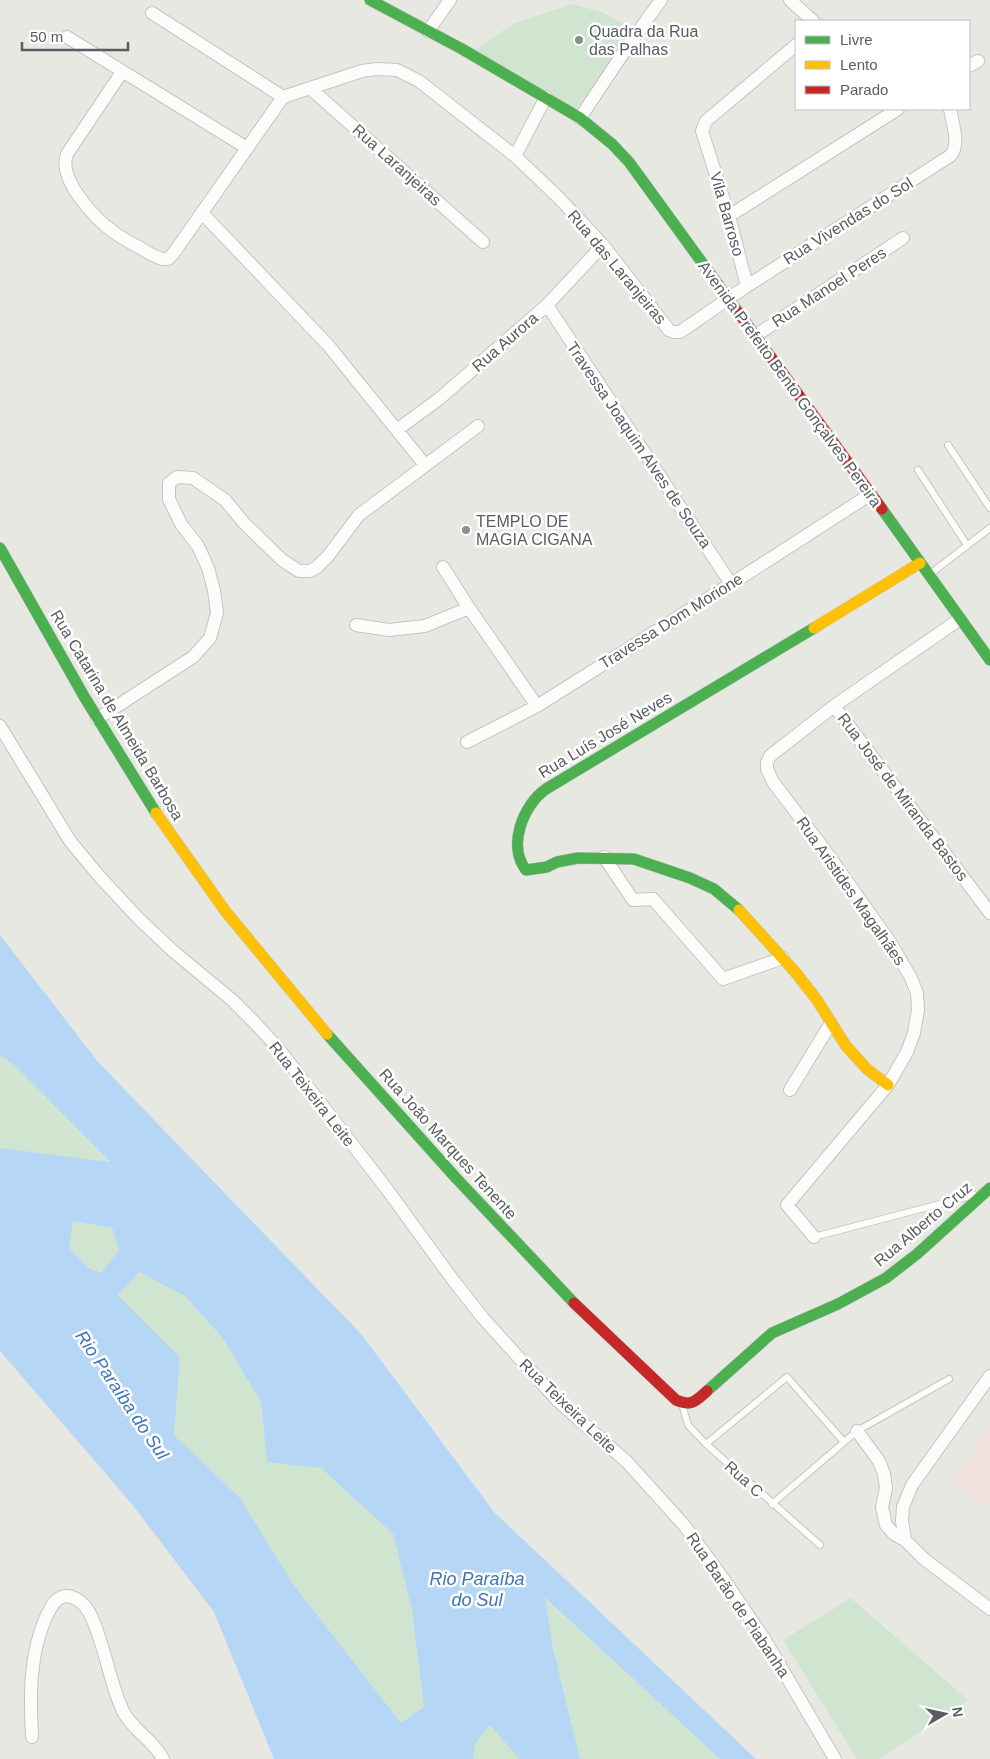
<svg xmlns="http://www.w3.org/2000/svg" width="990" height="1759" font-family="Arial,sans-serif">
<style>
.medical{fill:#f2e3de}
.green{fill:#d0e5cf}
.water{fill:#b5d6f4;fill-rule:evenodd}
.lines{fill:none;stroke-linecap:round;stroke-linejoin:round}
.lane-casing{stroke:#c4c4c4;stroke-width:8}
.street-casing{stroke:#c4c4c4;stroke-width:14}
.fast-casing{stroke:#c5c5c5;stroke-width:12}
.slow-casing{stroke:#c5c5c5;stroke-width:12}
.jam-casing{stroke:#c5c5c5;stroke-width:12}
.lane{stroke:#fcfcfb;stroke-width:6}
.street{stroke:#fcfcfb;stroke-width:12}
.fast{stroke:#4caf50;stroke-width:11}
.slow{stroke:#ffc107;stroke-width:11}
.jam{stroke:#c62828;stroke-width:11}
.rail{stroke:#e1e1e0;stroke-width:4;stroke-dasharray:1 6;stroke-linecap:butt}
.poi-dot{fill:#8b8d8e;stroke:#fff;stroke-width:2}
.labels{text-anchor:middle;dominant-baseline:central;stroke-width:5;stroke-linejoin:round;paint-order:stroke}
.poi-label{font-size:16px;fill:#595c60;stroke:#fff;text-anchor:start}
.street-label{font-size:16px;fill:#595c60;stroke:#fff}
.water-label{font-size:18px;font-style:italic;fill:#4074b5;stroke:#fff}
</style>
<rect width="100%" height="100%" fill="#e8e8e3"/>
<!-- medical -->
<path class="medical" d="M990 1425V1508L953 1484Z"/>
<!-- green -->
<path class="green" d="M571 4 602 12 635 30 572 115 469 54 513 24Z
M0 1055 14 1065 110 1163 0 1148Z
M73 1221 112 1228 119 1250 101 1273 89 1268 69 1248Z
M139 1271 185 1296 222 1337 261 1402 267 1461 321 1468 393 1534 412 1610 424 1708 401 1723 293 1584 240 1498 174 1435 180 1357 118 1295Z
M544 1598 720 1759H580L553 1648Z
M851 1598 968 1700 879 1759H857L783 1640Z
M490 1725 519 1759H473L475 1744Z"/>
<!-- water -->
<path class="water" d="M0 935 98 1062 362 1335 494 1512 756 1759H720L545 1598 553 1648 580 1759H519L490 1725 475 1744 473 1759H274L214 1612 131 1503 0 1351V1148L110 1162 14 1065 0 1055ZM73 1221 112 1228 119 1250 101 1273 89 1268 69 1248ZM139 1272 185 1296 222 1337 261 1402 267 1462 321 1468 393 1534 412 1610 424 1707 401 1723 293 1584 240 1498 174 1435 180 1357 118 1295Z"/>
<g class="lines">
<!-- lane casing -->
<g class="lane-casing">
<path id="lane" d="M948 445 990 508
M918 470 967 545
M930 574 990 528
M814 1237 974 1195
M682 1404 688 1425 706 1444 820 1545
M706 1444 787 1377 844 1442
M772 1504 857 1431 949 1379"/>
</g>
<!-- street casing -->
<g class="street-casing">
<path id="street" d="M790 0 813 21
M152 13 283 97
M428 31 450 0
M67 37 247 148
M969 66 978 61
M122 72 67 154C57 179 96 220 115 233 123 239 133 244 142 249 149 253 156 258 163 259H168L173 254 283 97
M311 89 483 242
M283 97 362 71 377 69 397 70 419 81 515 156 560 199 603 245 669 330 674 332H680L747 286 729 216 702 131 706 121 796 45
M580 118 630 43 661 0
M515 156 546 97
M202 213 328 345 425 465
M729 216 898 109
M747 286 950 156C961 145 952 123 950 109
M547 305 731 584
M755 336 903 238
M398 429 439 399 547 305 603 245
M443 567 469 608 537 706
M356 625 389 630 425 626 469 608
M834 706 990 913
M97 719 193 657 210 638 217 613 214 590 208 568 198 546 181 524 169 499V483L177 477 193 478 225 500 244 523 282 560 299 571H310L317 567 328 556 359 515 478 426
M0 726 70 841 99 876 139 919 173 951 232 1000 254 1022 278 1048 386 1188 453 1280 483 1318 558 1401 627 1462 684 1525 722 1577 765 1640 835 1759
M467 742 537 706 731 584 871 494
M604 857 633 900 653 899 723 979 783 958
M790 1090 831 1023
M814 1237 787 1205 888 1085 907 1052 914 1033 918 1010 917 993 911 978 890 942 824 849 773 782 767 769V763L770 756 834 706 960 619
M857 1431 879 1461 884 1474 886 1488 882 1507 886 1525 894 1534 905 1540 924 1559 990 1609
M905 1540 902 1521 903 1507 912 1485 990 1376
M32 1737C30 1696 29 1656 46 1617 50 1610 53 1600 62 1597 70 1594 79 1600 85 1606 92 1615 96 1627 99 1637 108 1662 112 1689 124 1713 134 1731 154 1741 163 1759"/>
</g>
<!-- fast casing -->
<g class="fast-casing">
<path id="fast" d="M370 0 462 49 580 118 612 144 629 162 738 312
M882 509 990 660
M0 548 85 698 156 813
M739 910 714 889 690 878 634 859 578 858 557 862 547 867 526 870C507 846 523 805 546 789L814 628
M327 1034 456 1178 574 1303
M707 1391 772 1333 838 1304 886 1278 917 1254 990 1188"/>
</g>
<!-- slow casing -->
<g class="slow-casing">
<path id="slow" d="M814 628 920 563
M156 813 226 912 327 1034
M739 910 796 973 817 1000 846 1046 867 1069 888 1085"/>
</g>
<!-- jam casing -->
<g class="jam-casing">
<path id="jam" d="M738 312 882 509
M574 1303 676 1400C691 1407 696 1401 707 1391"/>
</g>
<!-- lane -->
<use href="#lane" class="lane"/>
<!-- street -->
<use href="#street" class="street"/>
<!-- fast -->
<use href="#fast" class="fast"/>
<!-- slow -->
<use href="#slow" class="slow"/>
<!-- jam -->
<use href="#jam" class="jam"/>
<!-- rail -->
<path class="rail" d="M0 578 58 678 218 921 407 1157 632 1389 733 1479 899 1622 990 1690"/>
</g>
<!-- markers -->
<g class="poi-dot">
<circle cx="579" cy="40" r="5"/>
<circle cx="466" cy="530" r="5"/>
</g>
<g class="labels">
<!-- poi labels -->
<g class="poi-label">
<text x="589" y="31">Quadra da Rua<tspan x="589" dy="18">das Palhas</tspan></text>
<text x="476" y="521">TEMPLO DE<tspan x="476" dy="18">MAGIA CIGANA</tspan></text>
</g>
<!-- street labels -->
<g class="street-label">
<text transform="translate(397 165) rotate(42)">Rua Laranjeiras</text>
<text transform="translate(727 214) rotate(74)">Vila Barroso</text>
<text transform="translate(848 221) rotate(-32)">Rua Vivendas do Sol</text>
<text transform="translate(617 267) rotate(50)">Rua das Laranjeiras</text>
<text transform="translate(829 287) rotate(-33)">Rua Manoel Peres</text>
<text transform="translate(505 342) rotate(-41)">Rua Aurora</text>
<text transform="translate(790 384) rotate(54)">Avenida Prefeito Bento Gonçalves Pereira</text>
<text transform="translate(639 445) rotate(56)">Travessa Joaquim Alves de Souza</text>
<text transform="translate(671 621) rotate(-32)">Travessa Dom Morione</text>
<text transform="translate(117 715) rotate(59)">Rua Catarina de Almeida Barbosa</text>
<text transform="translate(605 735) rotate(-31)">Rua Luís José Neves</text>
<text transform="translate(903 797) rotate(53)">Rua José de Miranda Bastos</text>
<text transform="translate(851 891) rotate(55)">Rua Aristides Magalhães</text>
<text transform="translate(312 1094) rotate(52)">Rua Teixeira Leite</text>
<text transform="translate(448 1144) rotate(48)">Rua João Marques Tenente</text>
<text transform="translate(923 1224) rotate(-40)">Rua Alberto Cruz</text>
<text transform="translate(568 1406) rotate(44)">Rua Teixeira Leite</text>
<text transform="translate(744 1479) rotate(42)">Rua C</text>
<text transform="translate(738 1605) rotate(56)">Rua Barão de Piabanha</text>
</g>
<!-- water labels -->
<g class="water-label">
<text transform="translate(122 1395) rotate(56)">Rio Paraíba do Sul</text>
<text x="477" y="1579">Rio Paraíba<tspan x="477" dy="21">do Sul</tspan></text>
</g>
</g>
<!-- legend -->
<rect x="795" y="20" width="175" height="90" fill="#ffffff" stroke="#bdbebf"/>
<rect x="805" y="36" width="25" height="8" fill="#4caf50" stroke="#bdbebf"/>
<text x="840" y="45" font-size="15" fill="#595c60">Livre</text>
<rect x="805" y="61" width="25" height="8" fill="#ffc107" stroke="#bdbebf"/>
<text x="840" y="70" font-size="15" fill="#595c60">Lento</text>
<rect x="805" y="86" width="25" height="8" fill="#c62828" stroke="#bdbebf"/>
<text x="840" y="95" font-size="15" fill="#595c60">Parado</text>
<!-- north arrow -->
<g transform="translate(945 1714) rotate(81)" stroke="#ffffff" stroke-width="4" paint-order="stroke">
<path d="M0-4L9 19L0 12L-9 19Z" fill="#595c60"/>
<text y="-8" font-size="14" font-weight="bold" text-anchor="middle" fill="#595c60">N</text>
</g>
<!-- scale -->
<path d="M22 42v8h106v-8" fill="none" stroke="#595c60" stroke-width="2.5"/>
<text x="30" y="42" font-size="15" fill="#595c60" stroke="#ffffff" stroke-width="4" paint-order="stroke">50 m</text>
</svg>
